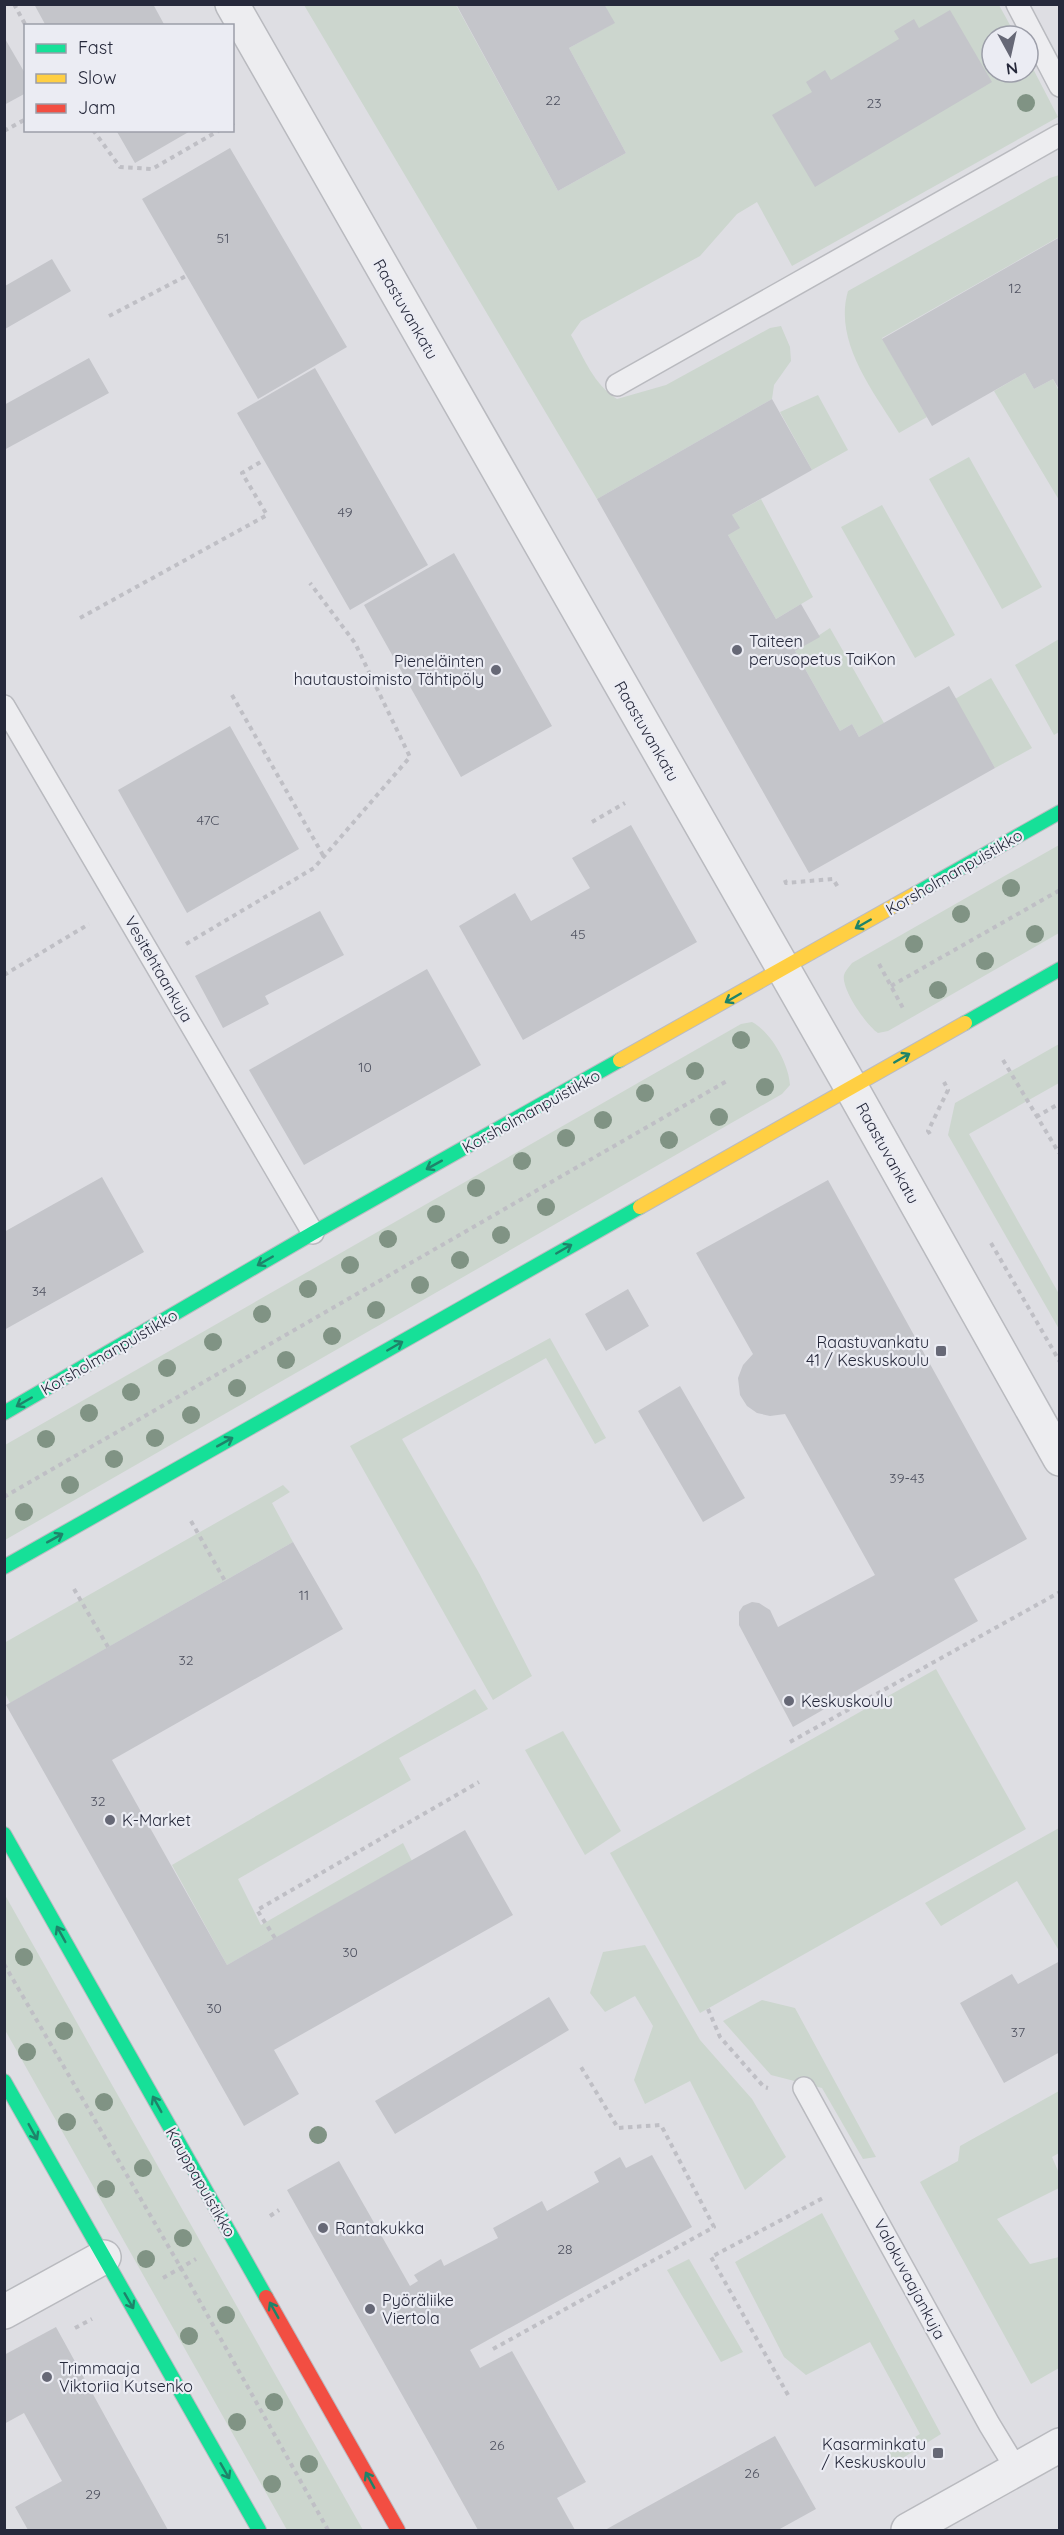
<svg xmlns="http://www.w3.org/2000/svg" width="1064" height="2535" font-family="Quicksand,sans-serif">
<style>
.green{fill:#ccd6ce}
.building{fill:#c4c5ca}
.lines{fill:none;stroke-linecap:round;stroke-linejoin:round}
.lane-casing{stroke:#b9babf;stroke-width:24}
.street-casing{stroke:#b9babf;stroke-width:36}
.fast-casing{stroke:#bbbbc1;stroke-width:16}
.slow-casing{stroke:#bbbbc1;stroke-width:16}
.jam-casing{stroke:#bbbbc1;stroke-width:16}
.path{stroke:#bfbfc5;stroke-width:4;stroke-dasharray:4.5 4.5;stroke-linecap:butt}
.lane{stroke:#ededf0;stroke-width:21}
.street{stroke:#ededf0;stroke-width:33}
.fast{stroke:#16e098;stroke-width:14}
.slow{stroke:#ffcf43;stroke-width:14}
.jam{stroke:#f24e42;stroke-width:14}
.tree{fill:#809384}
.oneway{stroke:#1e846a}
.poi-dot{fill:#666876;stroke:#ebecf3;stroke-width:2}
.labels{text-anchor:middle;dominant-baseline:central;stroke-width:4.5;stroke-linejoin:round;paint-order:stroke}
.number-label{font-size:14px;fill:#4f5260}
.street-label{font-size:16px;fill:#26293b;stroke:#ebecf3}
.poi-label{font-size:16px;fill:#26293b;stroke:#ebecf3;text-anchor:start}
</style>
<rect width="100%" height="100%" fill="#dedee3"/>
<!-- green -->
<path class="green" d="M304 5H456L558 191 626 153 569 48 614 23 604 5H999L1016 36H992V72H1028V59L1058 117 792 266 757 202 737 214 700 256 581 321 571 335C584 358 594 385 617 399L666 385 770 328 781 326 790 347 791 361 774 385 772 399 597 499Z
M1059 175V237L882 338 927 417 899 433C874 392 833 342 848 291L1050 178Z
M1025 373 1034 389 1053 379 1059 391V500L994 391Z
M818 395 848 450 812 470 780 412Z
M969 457 1042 587 1002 609 929 479Z
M761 499 813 597 776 619 728 535 732 515Z
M882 505 955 635 915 658 841 527Z
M830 628 884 723 859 737 852 724 840 731 795 651Z
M1059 639V732L1054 735 1015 665Z
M991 678 1032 748 995 768 955 699Z
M1059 845V933L888 1031 878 1033C867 1026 841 989 844 975 845 971 849 967 852 963Z
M752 1022C771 1032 789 1064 790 1085L782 1094 5 1540V1445L741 1024Z
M1059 1044V1083L969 1134 1059 1294V1329L948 1135 955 1103Z
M550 1338 606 1438 595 1444 546 1358 402 1439 479 1573 532 1676 493 1700 350 1446Z
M283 1485 290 1492 272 1503 293 1542 10 1703 5 1693 4 1643Z
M936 1669 1026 1829 700 2013 610 1853Z
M475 1689 488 1709 399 1758 411 1780 238 1879 261 1925 403 1843 412 1861 227 1965 172 1865Z
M563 1731 621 1831 585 1855 525 1750Z
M1059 1828 1058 1949 1017 1881 941 1926 925 1903Z
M5 1895 363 2530H287L5 2030Z
M645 1945 700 2040 752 2099 786 2157 745 2190 690 2081 645 2104 634 2080 653 2026 635 1996 605 2012 590 1993 603 1952Z
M762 2000 795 2008 876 2157 863 2159 822 2088 771 2075 723 2021Z
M1059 2091V2153L1052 2157 1059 2173V2188L997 2219 1030 2264 1059 2257V2368L1031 2384 920 2182 958 2161 960 2146Z
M822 2213 941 2434 890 2466 885 2455 920 2434 870 2342 806 2375 784 2357 735 2262Z
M689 2259 743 2352 721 2362 667 2270Z"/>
<!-- building -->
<path class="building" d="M34 4H153L165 26H46Z
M456 4H604L615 23 569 48 626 153 558 191Z
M950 10 992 82 815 187 772 115 812 92 806 82 825 70 831 80 899 39 894 31 914 19 919 28Z
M4 37 26 75V93L4 105Z
M116 130H192L135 163Z
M230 148 347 347 258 399 142 199Z
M1060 237V391L1053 379 1034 389 1025 373 932 426 882 339Z
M52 259 71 291 5 329V286Z
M89 358 109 393 4 450V405Z
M315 368 428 565 350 610 237 413Z
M772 399 812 470 732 515 740 528 728 535 776 619 801 604 820 637 795 651 840 731 852 724 859 737 949 686 995 768 809 873 597 499Z
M454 553 552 726 461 777 364 605Z
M230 726 299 849 187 913 118 790Z
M631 825 697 942 523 1040 459 926 515 893 531 921 590 888 572 858Z
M320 911 344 955 265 996 269 1004 223 1028 195 976Z
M427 969 481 1065 304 1165 249 1070Z
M102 1177 144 1252 4 1330V1232Z
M828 1180 1027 1539 954 1579 978 1621 793 1727 739 1625V1612L743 1606 752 1602 759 1603 770 1610 778 1627 875 1575 785 1414 770 1416 757 1413 747 1406 740 1395 738 1378 743 1365 753 1354 696 1253Z
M628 1289 649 1326 606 1351 585 1314Z
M680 1386 745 1498 703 1522 638 1411Z
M293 1542 343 1629 112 1760 227 1965 465 1830 513 1915 274 2050 299 2094 244 2126 6 1705Z
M1060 1961V2052L1004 2083 960 2003 1012 1974 1018 1984Z
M549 1997 569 2030 395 2134 375 2101Z
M652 2155 692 2227 470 2350 480 2368 512 2351 586 2482 557 2498 575 2530H478L287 2190 339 2161 410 2286 418 2281 414 2275 441 2259 444 2266 498 2238 493 2228 542 2201 547 2211 599 2182 594 2172 620 2157 626 2168Z
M56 2327 122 2447 168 2530H28L15 2507 62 2481 24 2413 4 2424V2355Z
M775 2436 816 2509 778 2530H605Z"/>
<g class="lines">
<!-- lane casing -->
<g class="lane-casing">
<path id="lane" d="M1017 4 1060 86
M617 385 1060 135
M4 706 313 1233
M804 2088 989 2424 1017 2470"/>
</g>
<!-- street casing -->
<g class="street-casing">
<path id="street" d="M232 4 851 1087 1060 1459
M4 2312 104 2257
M908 2530 1060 2445"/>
</g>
<!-- fast casing -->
<g class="fast-casing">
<path id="fast" d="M915 894 1060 812
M965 1023 1060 969
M4 1413 313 1233 620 1060
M4 1567 640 1207
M4 1834 266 2297
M4 2081 259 2530"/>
</g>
<!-- slow casing -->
<g class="slow-casing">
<path id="slow" d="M620 1060 915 894
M640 1207 965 1023"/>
</g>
<!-- jam casing -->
<g class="jam-casing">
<path id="jam" d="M266 2297 398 2530"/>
</g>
<!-- path -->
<path class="path" d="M14 4 26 26
M232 124 234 123
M93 130 120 167 152 169 220 130
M4 131 26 119
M109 316 186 276
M80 618 267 515 242 473 264 460
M232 695 324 857
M592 822 625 803
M785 880 786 883 833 879 839 889
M186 944 314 868 410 757 355 643 310 583
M879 964 904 1010
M4 975 89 924
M891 986 1060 890
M1003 1060 1059 1153
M1036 1117 1060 1103
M930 1134 928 1131 948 1090 944 1082
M991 1243 1060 1362
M4 1497 727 1081
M191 1521 225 1581
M74 1589 108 1647
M790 1742 1060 1592
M275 1938 257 1910 479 1782
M4 1964 181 2268 328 2530
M708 2009 720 2037 764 2087 768 2088
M270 2216 279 2210
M163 2278 196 2259
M75 2328 92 2319
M493 2349 714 2227 661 2125 618 2128 581 2067
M788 2395 711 2257 823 2198"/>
<!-- lane -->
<use href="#lane" class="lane"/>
<!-- street -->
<use href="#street" class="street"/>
<!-- fast -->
<use href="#fast" class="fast"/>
<!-- slow -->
<use href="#slow" class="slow"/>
<!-- jam -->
<use href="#jam" class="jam"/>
</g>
<!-- trees -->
<g class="tree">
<circle cx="1026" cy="103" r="9"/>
<circle cx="1011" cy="888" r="9"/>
<circle cx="961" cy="914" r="9"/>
<circle cx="1035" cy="934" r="9"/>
<circle cx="914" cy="944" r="9"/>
<circle cx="985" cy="961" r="9"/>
<circle cx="938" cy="990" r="9"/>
<circle cx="741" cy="1040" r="9"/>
<circle cx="695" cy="1071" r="9"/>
<circle cx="765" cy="1087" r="9"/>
<circle cx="645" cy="1093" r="9"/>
<circle cx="719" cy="1117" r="9"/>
<circle cx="603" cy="1120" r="9"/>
<circle cx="566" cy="1138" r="9"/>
<circle cx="669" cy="1140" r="9"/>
<circle cx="522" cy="1161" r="9"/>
<circle cx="476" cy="1188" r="9"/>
<circle cx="546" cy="1207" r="9"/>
<circle cx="436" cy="1214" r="9"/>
<circle cx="501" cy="1235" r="9"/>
<circle cx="388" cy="1239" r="9"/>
<circle cx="460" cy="1260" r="9"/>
<circle cx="350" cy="1265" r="9"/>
<circle cx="420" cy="1285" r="9"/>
<circle cx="308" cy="1289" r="9"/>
<circle cx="376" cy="1310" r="9"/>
<circle cx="262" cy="1314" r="9"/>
<circle cx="332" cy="1336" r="9"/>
<circle cx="213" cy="1342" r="9"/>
<circle cx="286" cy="1360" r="9"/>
<circle cx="167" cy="1368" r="9"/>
<circle cx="237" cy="1388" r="9"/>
<circle cx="131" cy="1392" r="9"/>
<circle cx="89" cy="1413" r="9"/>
<circle cx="191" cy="1415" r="9"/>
<circle cx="155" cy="1438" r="9"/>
<circle cx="46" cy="1439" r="9"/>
<circle cx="114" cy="1459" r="9"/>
<circle cx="70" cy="1485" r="9"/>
<circle cx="24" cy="1512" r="9"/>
<circle cx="24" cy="1957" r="9"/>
<circle cx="64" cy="2031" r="9"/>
<circle cx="27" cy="2052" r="9"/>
<circle cx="104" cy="2102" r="9"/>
<circle cx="67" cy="2122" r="9"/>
<circle cx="318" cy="2135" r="9"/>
<circle cx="143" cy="2168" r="9"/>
<circle cx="106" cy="2189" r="9"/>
<circle cx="183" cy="2238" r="9"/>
<circle cx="146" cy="2259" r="9"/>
<circle cx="226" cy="2315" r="9"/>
<circle cx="189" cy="2336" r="9"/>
<circle cx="274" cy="2402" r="9"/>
<circle cx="237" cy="2422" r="9"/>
<circle cx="309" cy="2464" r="9"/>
<circle cx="272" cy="2484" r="9"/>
</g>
<!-- one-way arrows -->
<defs><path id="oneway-shaft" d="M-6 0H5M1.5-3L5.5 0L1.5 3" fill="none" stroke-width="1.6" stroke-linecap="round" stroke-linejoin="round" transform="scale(1.5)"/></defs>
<g class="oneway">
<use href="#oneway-shaft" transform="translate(863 924) rotate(150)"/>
<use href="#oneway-shaft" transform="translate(733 998) rotate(150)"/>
<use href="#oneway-shaft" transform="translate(902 1058) rotate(-30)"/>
<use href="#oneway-shaft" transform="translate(434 1165) rotate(151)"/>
<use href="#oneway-shaft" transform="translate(564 1249) rotate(-30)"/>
<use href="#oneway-shaft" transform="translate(265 1261) rotate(150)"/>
<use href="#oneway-shaft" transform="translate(395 1346) rotate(-30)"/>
<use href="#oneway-shaft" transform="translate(24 1402) rotate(150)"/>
<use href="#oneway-shaft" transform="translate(225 1442) rotate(-29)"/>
<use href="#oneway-shaft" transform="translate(55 1538) rotate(-29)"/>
<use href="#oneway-shaft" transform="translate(61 1934) rotate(-119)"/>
<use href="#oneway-shaft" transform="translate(157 2104) rotate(-119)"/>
<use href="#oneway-shaft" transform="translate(33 2132) rotate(61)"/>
<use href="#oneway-shaft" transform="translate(129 2301) rotate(60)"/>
<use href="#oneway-shaft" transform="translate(274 2310) rotate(-119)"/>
<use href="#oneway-shaft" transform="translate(225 2471) rotate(60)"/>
<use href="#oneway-shaft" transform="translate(370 2480) rotate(-119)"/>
</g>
<!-- markers -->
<g class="poi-dot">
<circle cx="737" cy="650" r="6"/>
<circle cx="496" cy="670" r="6"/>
<rect x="935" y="1345" width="12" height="12" rx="3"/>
<circle cx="789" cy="1701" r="6"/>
<circle cx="110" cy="1820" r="6"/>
<circle cx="323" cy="2228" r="6"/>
<circle cx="370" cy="2309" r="6"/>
<circle cx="47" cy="2377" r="6"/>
<rect x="932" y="2447" width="12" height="12" rx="3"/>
</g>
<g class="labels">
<!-- number labels -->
<g class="number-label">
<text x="553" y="100">22</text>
<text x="874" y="103">23</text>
<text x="223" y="238">51</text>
<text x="1015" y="288">12</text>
<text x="345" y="512">49</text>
<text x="208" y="820">47C</text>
<text x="578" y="934">45</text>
<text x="365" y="1067">10</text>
<text x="39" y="1291">34</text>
<text x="907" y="1478">39-43</text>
<text x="304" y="1595">11</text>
<text x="186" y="1660">32</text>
<text x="98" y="1801">32</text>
<text x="350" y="1952">30</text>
<text x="214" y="2008">30</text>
<text x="1018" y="2032">37</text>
<text x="565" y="2249">28</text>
<text x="497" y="2445">26</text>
<text x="752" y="2473">26</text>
<text x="93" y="2494">29</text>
</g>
<!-- street labels -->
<g class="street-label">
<text transform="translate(406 309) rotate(60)">Raastuvankatu</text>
<text transform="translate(647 731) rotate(60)">Raastuvankatu</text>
<text transform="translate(954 872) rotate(-30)">Korsholmanpuistikko</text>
<text transform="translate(159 969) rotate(60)">Vesitehtaankuja</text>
<text transform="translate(531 1111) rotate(-29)">Korsholmanpuistikko</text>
<text transform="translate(888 1153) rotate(61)">Raastuvankatu</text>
<text transform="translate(109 1352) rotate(-30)">Korsholmanpuistikko</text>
<text transform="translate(201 2182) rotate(60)">Kauppapuistikko</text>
<text transform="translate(910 2279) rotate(62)">Valokuvaajankuja</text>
</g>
<!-- poi labels -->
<g class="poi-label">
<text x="749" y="641">Taiteen<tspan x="749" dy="18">perusopetus TaiKon</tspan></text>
<text x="484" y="661" text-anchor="end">Pieneläinten<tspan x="484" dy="18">hautaustoimisto Tähtipöly</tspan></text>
<text x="929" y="1342" text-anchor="end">Raastuvankatu<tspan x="929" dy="18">41 / Keskuskoulu</tspan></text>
<text x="801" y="1701">Keskuskoulu</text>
<text x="122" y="1820">K-Market</text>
<text x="335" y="2228">Rantakukka</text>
<text x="382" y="2300">Pyöräliike<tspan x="382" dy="18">Viertola</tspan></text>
<text x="59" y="2368">Trimmaaja<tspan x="59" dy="18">Viktoriia Kutsenko</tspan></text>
<text x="926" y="2444" text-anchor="end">Kasarminkatu<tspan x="926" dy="18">/ Keskuskoulu</tspan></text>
</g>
</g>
<!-- border -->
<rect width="1064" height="2535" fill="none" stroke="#26293b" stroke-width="12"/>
<!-- legend -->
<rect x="24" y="24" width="210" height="108" fill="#ebecf3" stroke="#9c9ea9" stroke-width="1.5"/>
<rect x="36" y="44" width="30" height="9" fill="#16e098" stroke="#9c9ea9" stroke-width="1.5"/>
<text x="78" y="54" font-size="18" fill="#26293b">Fast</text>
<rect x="36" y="74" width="30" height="9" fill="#ffcf43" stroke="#9c9ea9" stroke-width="1.5"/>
<text x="78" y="84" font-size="18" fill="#26293b">Slow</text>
<rect x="36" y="104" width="30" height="9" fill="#f24e42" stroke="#9c9ea9" stroke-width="1.5"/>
<text x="78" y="114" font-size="18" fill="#26293b">Jam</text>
<!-- north arrow -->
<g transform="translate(1010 54) rotate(172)"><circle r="28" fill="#ebecf3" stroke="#9c9ea9" stroke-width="1.5"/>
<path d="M0-4.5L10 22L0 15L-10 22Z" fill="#666876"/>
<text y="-9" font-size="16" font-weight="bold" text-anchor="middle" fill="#26293b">N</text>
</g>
</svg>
